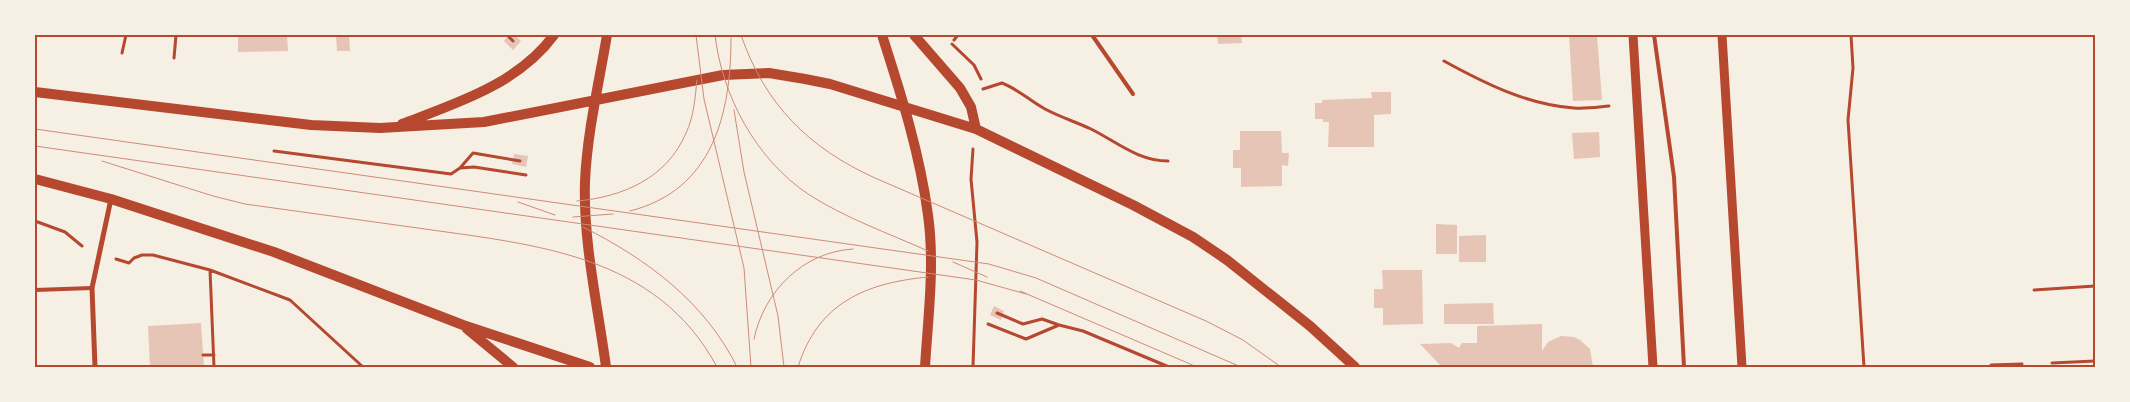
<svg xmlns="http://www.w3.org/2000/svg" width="2130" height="402" font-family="'Archivo Narrow',sans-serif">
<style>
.building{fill:#e6c5b7}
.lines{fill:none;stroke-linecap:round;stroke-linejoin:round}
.path{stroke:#b5482f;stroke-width:3}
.service{stroke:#b5482f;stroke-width:4}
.minor{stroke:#b5482f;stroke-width:5}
.tertiary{stroke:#b5482f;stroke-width:9}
.secondary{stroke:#b5482f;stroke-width:10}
.tram{stroke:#cf8b77;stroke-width:1}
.neatline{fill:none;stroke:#b5482f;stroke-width:2}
</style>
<rect width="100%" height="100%" fill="#f6efe4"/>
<!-- building -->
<path class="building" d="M238 35H287L288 51 238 52Z
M336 35H349L350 51H337Z
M509 35H515L521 41 513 50 504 41Z
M1217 35H1241L1242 43 1218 44Z
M1569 35H1597L1602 100 1573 101Z
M1371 92H1391V114L1374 115V147H1328L1329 122H1323V119H1315V103H1322V100L1372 98Z
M1240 131H1281L1282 153H1289L1288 166 1282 165V186L1241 187V168H1233V150H1240Z
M1599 132 1600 157 1574 159 1572 133Z
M514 154 528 156 526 167 512 164Z
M1436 224 1457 225V254H1436Z
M1486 235V262H1459V236Z
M1382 270H1422L1423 324 1383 325V308H1374V289H1383Z
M1493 303 1494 324H1444V304Z
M994 306 1004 311 1001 320 990 315Z
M201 323 204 367H150L148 326Z
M1542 324V351L1548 342 1554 339 1561 336 1574 337 1580 340 1590 349 1593 367H1442L1420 344 1451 343 1459 348 1462 343H1477V326Z"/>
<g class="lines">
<!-- path -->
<path class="path" d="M507 35 513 41
M1851 35 1853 68 1848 120 1864 367
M954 40 958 35
M952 44 974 65 981 79
M122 53 126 35
M174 58 176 35
M1444 61C1484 83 1528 105 1574 108 1585 109 1598 107 1609 106
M983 89 1002 83C1018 89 1030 101 1045 109 1060 117 1076 122 1091 129 1117 142 1138 161 1168 161
M274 151 451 174 460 168
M520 161 473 153 460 168 474 167 526 175
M35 221 65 232 82 246
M116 259 129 263 134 258 142 255H153L210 270 290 300 363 367
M210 270 214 367
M2034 290 2095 286
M988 324 1026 339 1059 325 1042 319 1023 324 997 313
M1059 325 1083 331 1169 367
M203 355H214
M2052 363 2095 361
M1991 365 2022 364
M973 367 977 242 971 179 973 149"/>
<!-- service -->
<path class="service" d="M1092 35 1133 94
M1654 35 1674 177 1684 367
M35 290 92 288"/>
<!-- minor -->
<path class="minor" d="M95 367 92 288 111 199"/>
<!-- tertiary -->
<path class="tertiary" d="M1633 35 1653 367
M1722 35 1742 367"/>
<!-- secondary -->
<path class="secondary" d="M882 35C901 94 920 154 928 215 935 265 928 317 925 367
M914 35 960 88 971 107 976 129
M35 92 311 125 380 128 484 122 723 75 769 73 805 79 830 84 976 129 1133 205 1193 237 1227 260 1310 326 1355 367
M402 124C457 103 518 84 554 35
M35 179 111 199 274 252 463 325 590 367
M467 329 513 367
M606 367C598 307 583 242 585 182 587 133 599 83 607 35"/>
<!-- tram -->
<path class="tram" d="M696 35 704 99 744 268 751 367
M715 35C722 96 756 159 808 194 845 218 888 233 928 251
M741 35C765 105 809 148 875 178L1206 321 1243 340 1281 367
M734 110 744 172 778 316 784 367
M35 129 989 264 1036 278 1241 367
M35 146 976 280 1026 294
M102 161 213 196 245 204C305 212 365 221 425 229 537 245 657 255 717 367
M577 201C623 197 667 178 686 133 694 116 695 98 697 80
M518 202 555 215
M630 211C713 190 731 114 731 38
M573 217 613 214
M583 227C647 259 705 302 737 367
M953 262 987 277
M1020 291 1197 367
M754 339C764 291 803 252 853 249
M798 367C818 303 865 283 928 277"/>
</g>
<!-- border -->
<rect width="2130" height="402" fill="none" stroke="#f6efe4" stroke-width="72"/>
<rect x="36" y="36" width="2058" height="330" class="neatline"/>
</svg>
